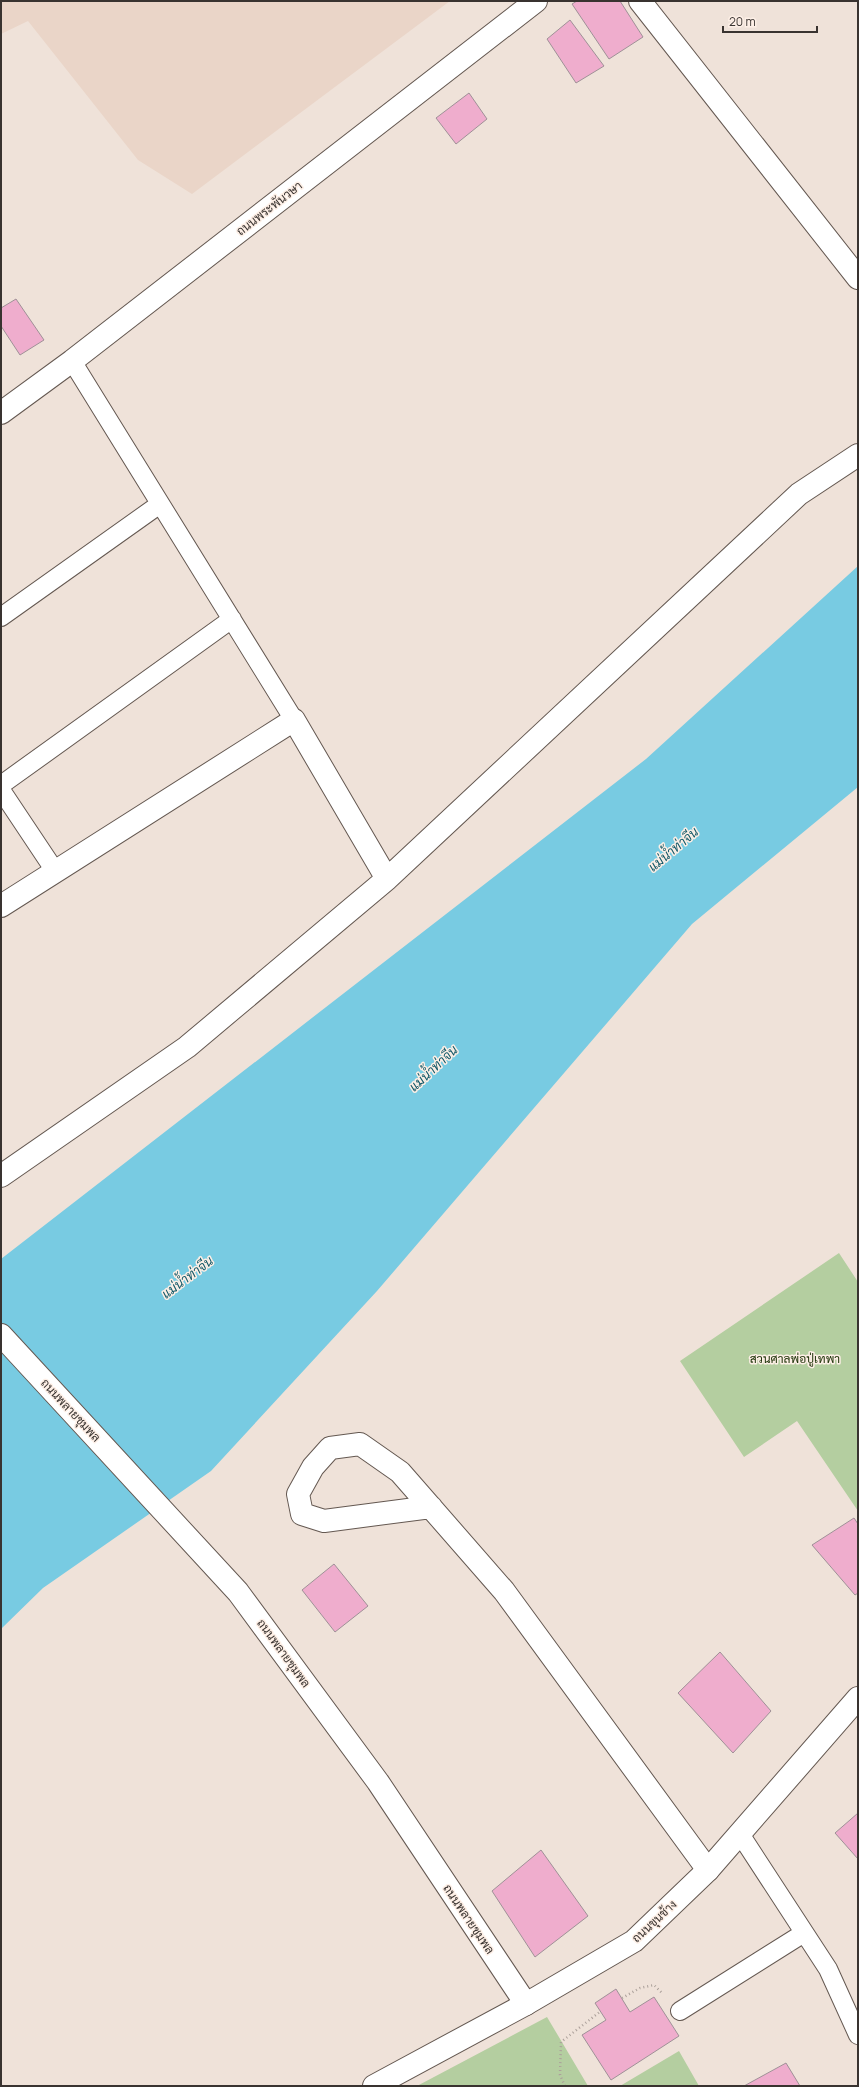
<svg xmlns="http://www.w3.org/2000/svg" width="859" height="2087" font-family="Manrope,Sarabun,sans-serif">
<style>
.built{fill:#ead5c8}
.green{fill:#b4cea0}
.water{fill:#78cbe2}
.building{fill:#efadcd;stroke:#9f9197}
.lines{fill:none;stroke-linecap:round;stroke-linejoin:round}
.lane-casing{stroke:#645851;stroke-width:20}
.street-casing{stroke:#645851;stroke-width:24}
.secondary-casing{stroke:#645851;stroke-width:24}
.path{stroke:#aba09a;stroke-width:2.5;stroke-dasharray:1 3;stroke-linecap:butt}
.lane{stroke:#fff;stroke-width:18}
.street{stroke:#fff;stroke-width:22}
.secondary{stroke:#fff;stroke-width:22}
.labels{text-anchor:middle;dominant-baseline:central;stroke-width:3;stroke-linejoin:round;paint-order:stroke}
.street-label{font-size:12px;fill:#393330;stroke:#fdefe6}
.park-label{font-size:12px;fill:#20350a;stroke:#fdefe6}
.water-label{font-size:13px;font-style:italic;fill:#115868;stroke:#fdefe6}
</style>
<rect width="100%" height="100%" fill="#efe2d9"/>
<!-- built -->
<path class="built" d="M1 1H450L192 194 138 160 28 21 1 34Z"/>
<!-- green -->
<path class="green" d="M839 1253 858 1282V1511L797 1421 744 1457 680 1361Z
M547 2017 588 2086H417Z
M679 2051 699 2086H620Z"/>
<!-- water -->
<path class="water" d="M858 566V787L692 924 377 1291 211 1471 43 1588 1 1629V1259L646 759Z"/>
<!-- building -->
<path class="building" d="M577 1H620L643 37 609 59 572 4Z
M570 20 604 66 576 83 547 39Z
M469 93 487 119 456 144 436 118Z
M16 299 44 340 20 355 1 326V308Z
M854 1518 858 1524V1593L855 1595 812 1545Z
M334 1564 368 1606 335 1632 302 1590Z
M720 1652 771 1711 733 1753 678 1693Z
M858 1813V1859L835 1833Z
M541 1850 588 1916 535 1957 492 1891Z
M616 1989 630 2012 654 1997 679 2036 611 2080 582 2035 606 2020 595 2003Z
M786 2063 800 2086H744Z"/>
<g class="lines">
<!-- lane casing -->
<g class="lane-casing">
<path id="lane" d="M72 361 294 720
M1 617 160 504
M1 785 232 619
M1 790 55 871
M740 1834 828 1969 858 2035
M680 2011 804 1933"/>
</g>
<!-- street casing -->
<g class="street-casing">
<path id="street" d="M640 1 858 278
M1 413 72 361 536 1
M1 906 294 720 387 879
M1 1176 187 1047 387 879 799 494 858 455
M1 1335 238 1592 378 1782 526 2004
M431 1507 324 1521 302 1514 298 1494 313 1467 330 1448 360 1444 400 1472 504 1591 708 1870"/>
</g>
<!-- secondary casing -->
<g class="secondary-casing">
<path id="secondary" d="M374 2086 526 2004 634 1941 708 1870 858 1698"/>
</g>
<!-- path -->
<path class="path" d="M622 1998 640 1988 654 1985 663 1994
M565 2086 560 2075 561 2042 601 2011"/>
<!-- lane -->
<use href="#lane" class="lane"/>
<!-- street -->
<use href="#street" class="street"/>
<!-- secondary -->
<use href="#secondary" class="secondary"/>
</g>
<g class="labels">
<!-- street labels -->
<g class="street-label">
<text transform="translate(269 208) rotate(-38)">ถนนพระพันวษา</text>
<text transform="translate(71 1410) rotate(47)">ถนนพลายชุมพล</text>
<text transform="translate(284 1653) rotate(54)">ถนนพลายชุมพล</text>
<text transform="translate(469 1919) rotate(56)">ถนนพลายชุมพล</text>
<text transform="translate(654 1921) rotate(-43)">ถนนขุนช้าง</text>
</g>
<!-- park labels -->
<g class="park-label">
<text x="795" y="1358">สวนศาลพ่อปู่เทพา</text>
</g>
<!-- water labels -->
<g class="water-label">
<text transform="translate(673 849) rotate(-40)">แม่น้ำท่าจีน</text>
<text transform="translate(433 1068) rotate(-43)">แม่น้ำท่าจีน</text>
<text transform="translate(187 1277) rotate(-37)">แม่น้ำท่าจีน</text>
</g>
</g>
<!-- border -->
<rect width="859" height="2087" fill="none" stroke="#393330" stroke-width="4"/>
<!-- scale -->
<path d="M723 26v6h94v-6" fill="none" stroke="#393330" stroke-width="2"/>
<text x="729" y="26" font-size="12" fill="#393330" stroke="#fdefe6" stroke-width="3" paint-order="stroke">20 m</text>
</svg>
